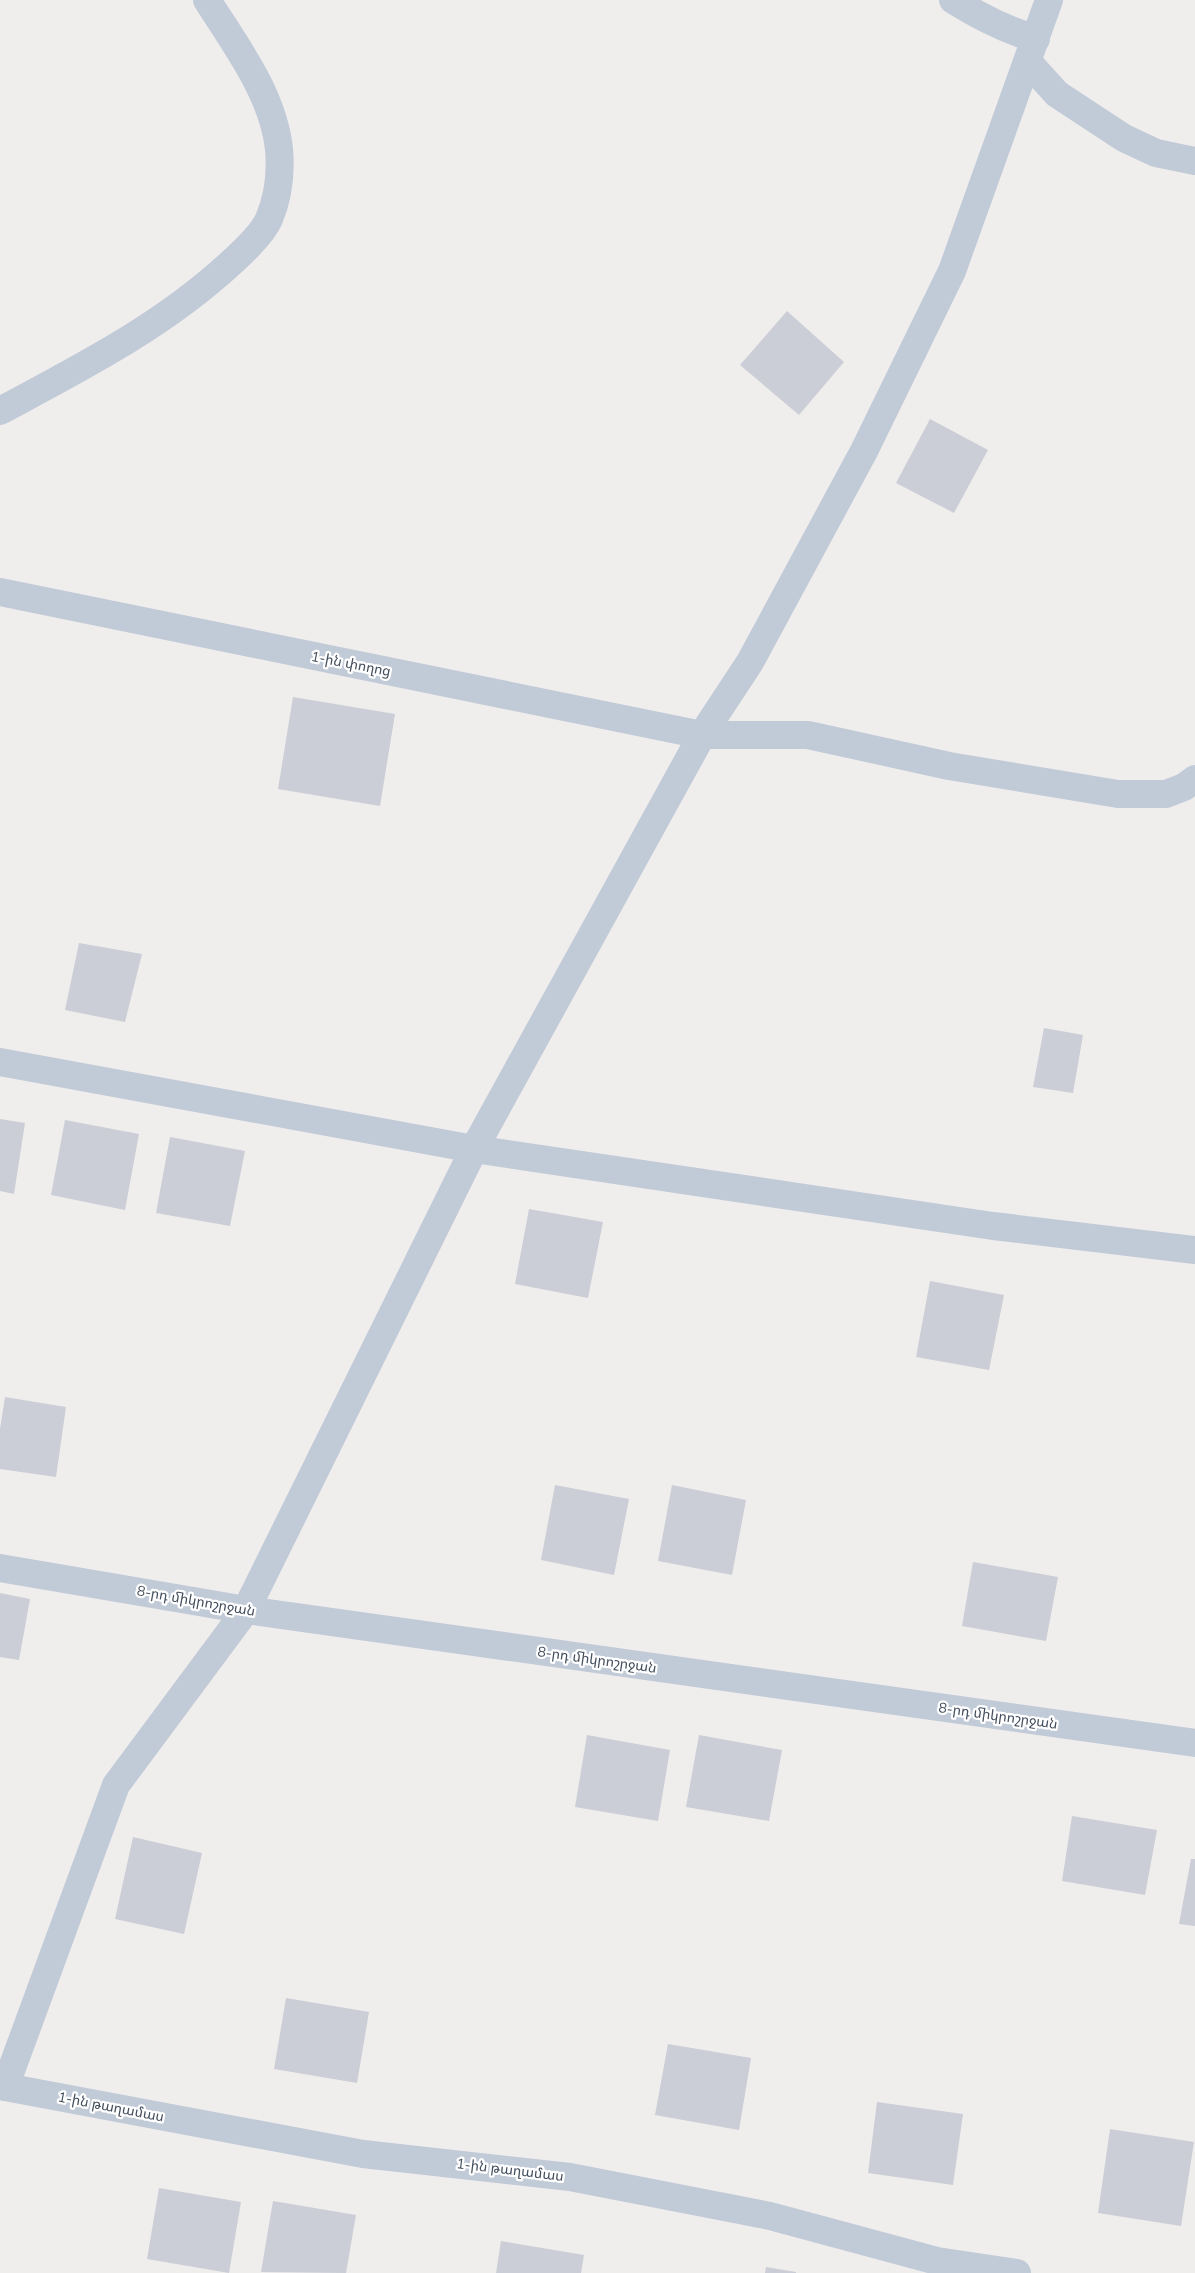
<svg xmlns="http://www.w3.org/2000/svg" width="1195" height="2273" font-family="'Nunito Sans','Noto Sans Armenian',sans-serif">
<style>
.building{fill:#cbced6}
.lines{fill:none;stroke-linecap:round;stroke-linejoin:round}
.street{stroke:#c1cad7;stroke-width:28}
.labels{text-anchor:middle;dominant-baseline:central;stroke-width:4.5;stroke-linejoin:round;paint-order:stroke}
.street-label{font-size:14px;fill:#434e5d;stroke:#fff}
</style>
<rect width="100%" height="100%" fill="#f0eded"/>
<!-- building -->
<path class="building" d="M787 311 844 362 799 415 740 365Z
M930 419 988 450 954 513 896 483Z
M293 697 395 714 380 806 278 789Z
M79 943 142 954 125 1022 65 1010Z
M1044 1028 1083 1035 1073 1093 1033 1087Z
M0 1119 25 1123 14 1194 0 1191Z
M65 1120 139 1134 125 1210 51 1195Z
M170 1137 245 1151 230 1226 156 1213Z
M529 1209 603 1222 588 1298 515 1284Z
M930 1281 1004 1295 989 1370 916 1357Z
M5 1397 66 1407 56 1477 0 1469V1429Z
M555 1485 629 1499 614 1575 541 1560Z
M672 1485 746 1500 732 1575 658 1561Z
M973 1562 1058 1577 1046 1641 962 1626Z
M0 1593 30 1599 19 1660 0 1657Z
M587 1735 670 1750 658 1821 575 1807Z
M699 1735 782 1750 769 1821 686 1807Z
M1072 1816 1157 1830 1145 1895 1062 1881Z
M133 1837 202 1853 184 1934 115 1919Z
M1191 1859H1195V1926L1179 1924Z
M286 1998 369 2012 357 2083 274 2069Z
M668 2044 751 2058 739 2130 655 2115Z
M877 2102 963 2114 953 2185 868 2173Z
M1110 2129 1194 2142 1181 2226 1098 2213Z
M159 2188 241 2202 229 2273 147 2259Z
M273 2201 356 2215 346 2273 261 2272Z
M501 2241 584 2255 581 2273H496Z
M766 2267 796 2272V2273H765Z"/>
<g class="lines">
<!-- street -->
<path class="street" d="M953 0C980 17 1006 30 1036 39
M1028 62 1057 94 1124 138 1156 153 1195 161
M0 411C82 367 163 326 232 262 243 252 263 233 269 219 278 198 281 172 279 149 273 94 236 46 207 0
M0 592 702 735H808L949 766 1118 794H1166L1184 787 1195 779
M0 1062 474 1149 993 1226 1195 1250
M0 1568 246 1610 1195 1743
M0 2086 363 2154 570 2177 770 2216 937 2261 1017 2273
M5 2087 116 1785 246 1610 474 1149 702 735 750 662 864 451 952 271 1049 0"/>
</g>
<g class="labels">
<!-- street labels -->
<g class="street-label">
<text transform="translate(351 664) rotate(11)">1-ին փողոց</text>
<text transform="translate(196 1601) rotate(10)">8-րդ միկրոշրջան</text>
<text transform="translate(597 1660) rotate(8)">8-րդ միկրոշրջան</text>
<text transform="translate(998 1716) rotate(8)">8-րդ միկրոշրջան</text>
<text transform="translate(111 2107) rotate(11)">1-ին թաղամաս</text>
<text transform="translate(510 2170) rotate(7)">1-ին թաղամաս</text>
</g>
</g>
</svg>
